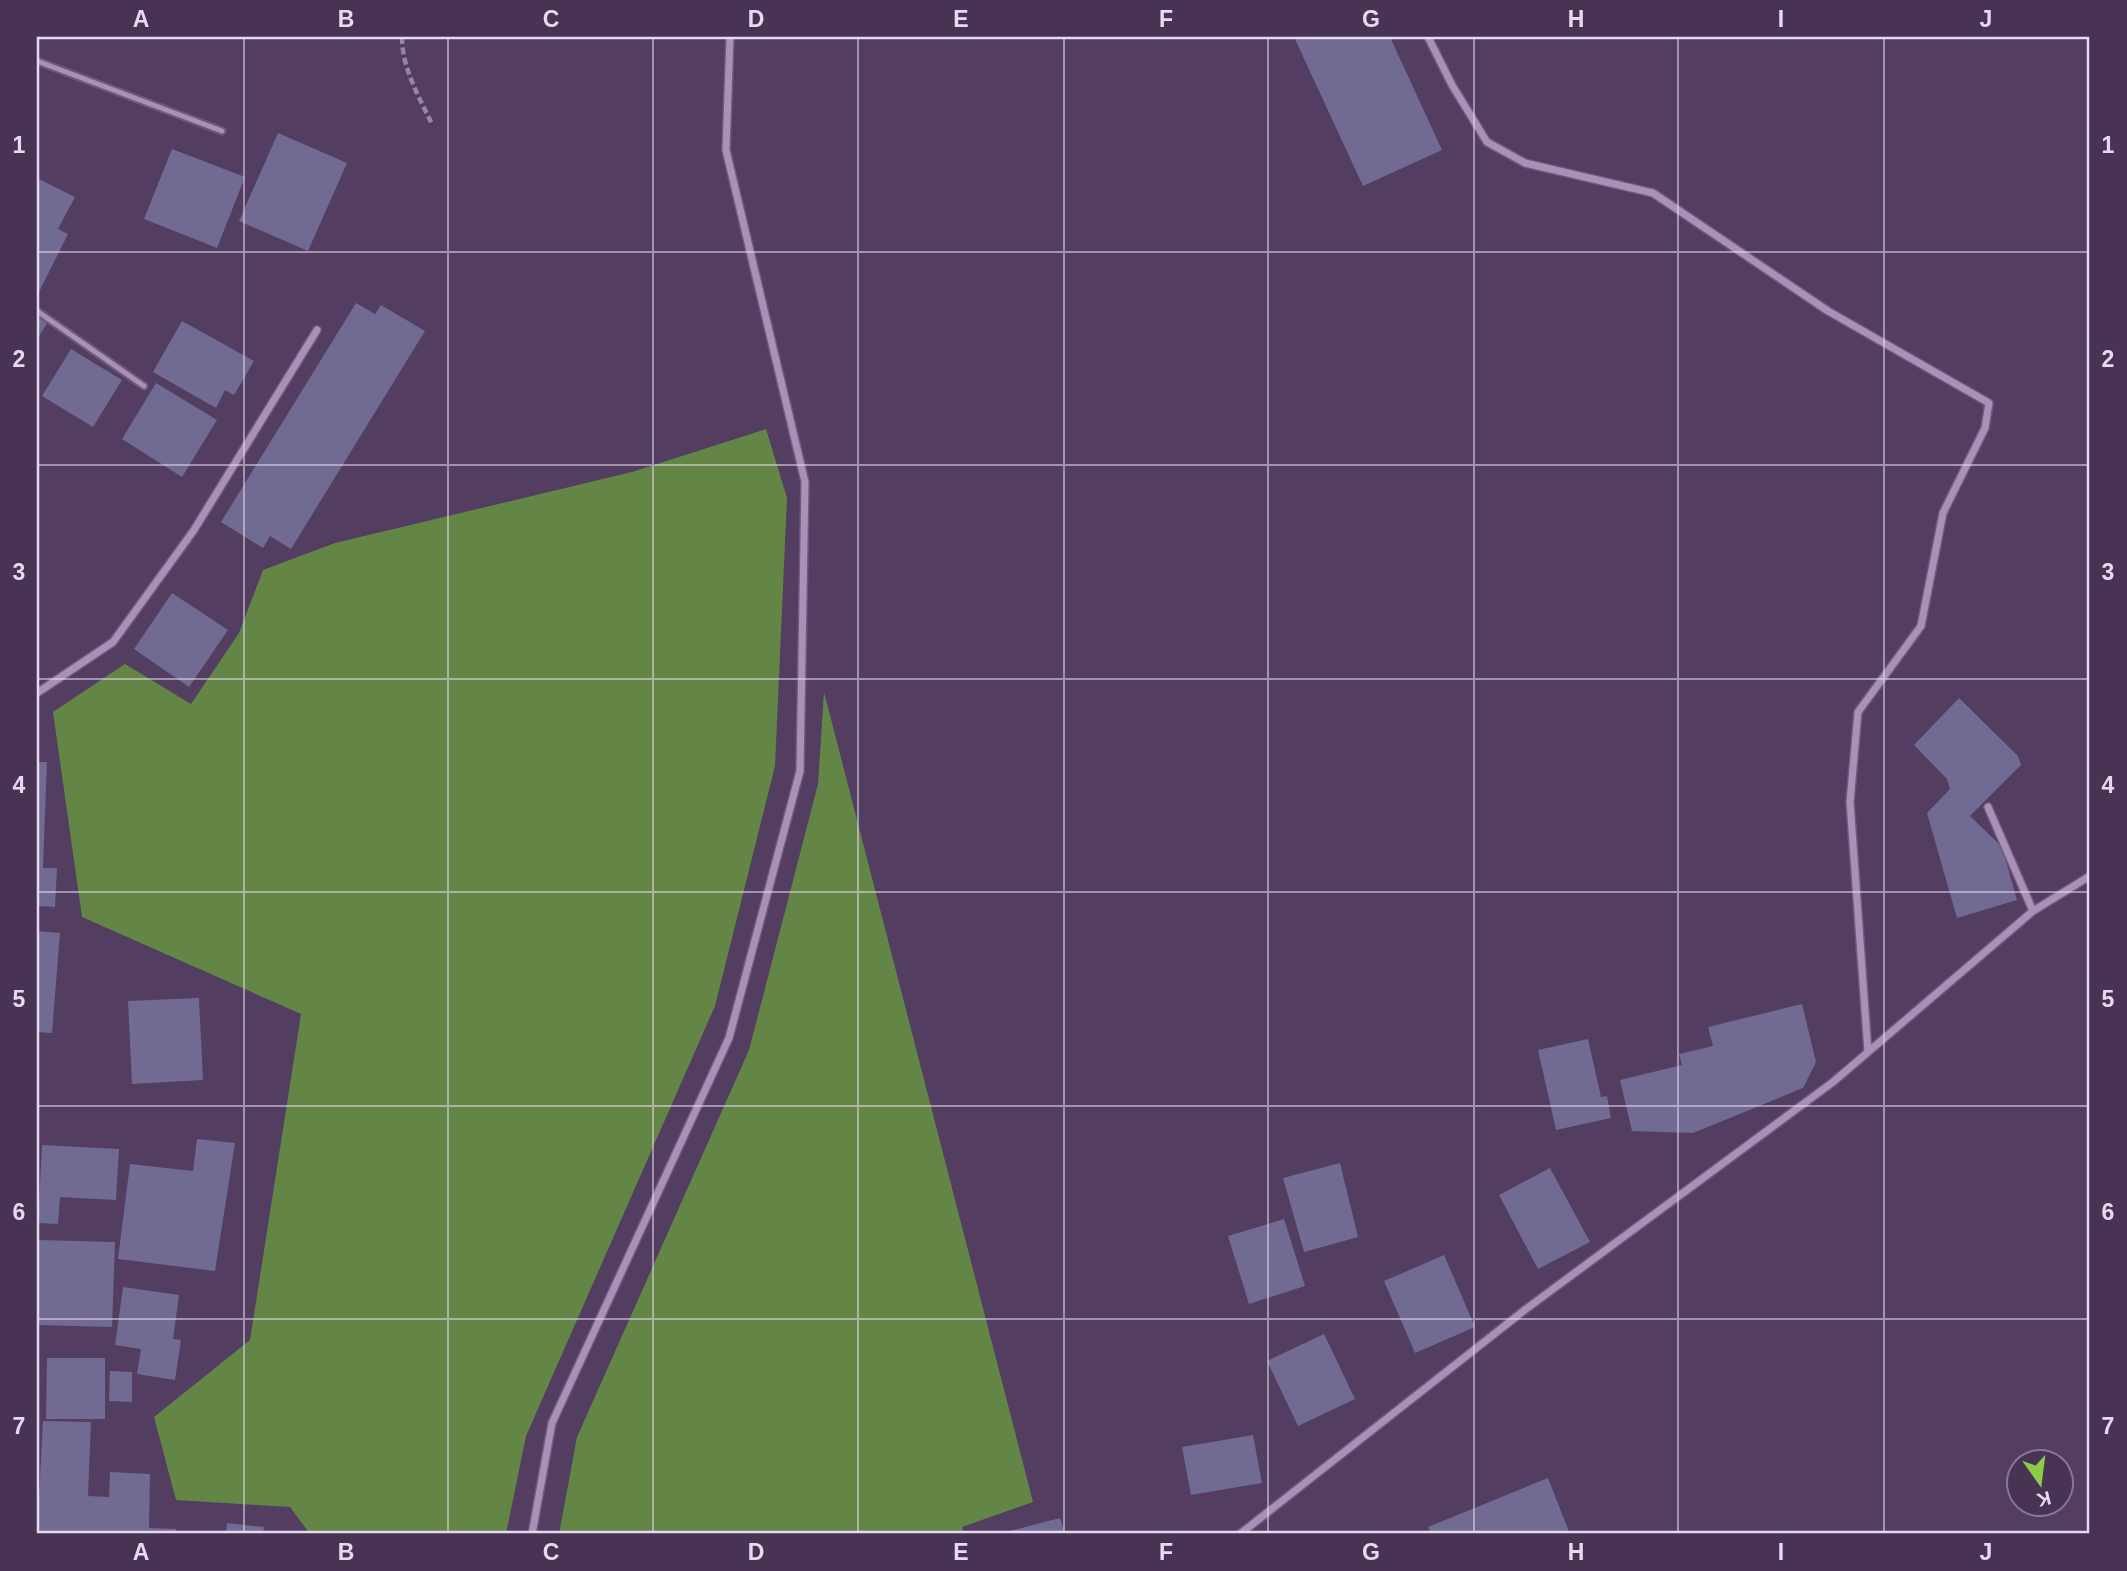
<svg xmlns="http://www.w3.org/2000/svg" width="2127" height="1571" font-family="Arial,sans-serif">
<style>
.forest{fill:#638546}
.building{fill:#716a93}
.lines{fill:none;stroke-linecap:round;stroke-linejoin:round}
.lane-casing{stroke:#6c5a78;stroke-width:9}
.street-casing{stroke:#6c5a78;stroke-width:10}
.path{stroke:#9785a2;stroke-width:4.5;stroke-dasharray:7 3.5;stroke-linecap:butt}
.lane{stroke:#a890b8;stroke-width:5}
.street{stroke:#a890b8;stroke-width:7}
.grid{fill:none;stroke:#e7daf0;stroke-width:2;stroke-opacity:0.55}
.neatline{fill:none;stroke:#e7daf0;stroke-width:2.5}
.grid-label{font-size:23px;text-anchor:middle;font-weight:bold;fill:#e7daf0}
</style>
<rect width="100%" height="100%" fill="#533d60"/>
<!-- forest -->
<path class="forest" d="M766 429 787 498 775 766 715 1006 526 1436 506 1534H310L290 1507 176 1500 154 1417 250 1340 301 1014 82 917 53 712 125 664 191 704 239 633 263 570 335 543 632 472Z
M824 692 1033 1502 962 1527 964 1534H559L577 1437 749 1050 818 784Z"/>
<!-- building -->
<path class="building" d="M1294 37H1390L1442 150 1363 186Z
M278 133 347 163 308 251 239 221Z
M172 149 245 177 217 248 144 219Z
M37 178 75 197 58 229 68 234 37 296Z
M356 303 375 314 381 305 425 331 291 549 270 536 263 548 221 522Z
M37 314 48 322 37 339Z
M182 321 254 361 234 395 225 390 216 408 153 372Z
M71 349 122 380 93 427 42 396Z
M156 383 217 420 182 477 122 439Z
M172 593 228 630 189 687 134 649Z
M1959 698 2018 756 2021 765 1970 816 2002 847 2017 900 1957 918 1927 813 1950 789 1947 779 1914 745Z
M37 762H47L43 868H57L55 907 37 906Z
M37 931 60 933 52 1033 37 1032Z
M199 998 203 1080 132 1084 128 1001Z
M1802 1004 1816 1062 1803 1088 1693 1133 1632 1131 1620 1080 1682 1065 1679 1054 1713 1046 1708 1027Z
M1588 1039 1601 1097 1607 1096 1611 1118 1556 1130 1538 1050Z
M197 1139 235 1143 215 1271 118 1259 130 1164 193 1171Z
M42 1145 119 1149 116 1200 60 1197 58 1224 38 1223Z
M1340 1163 1358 1237 1304 1252 1283 1178Z
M1550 1168 1590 1242 1538 1269 1499 1195Z
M1284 1219 1305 1286 1249 1304 1228 1236Z
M38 1240 115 1242 112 1327 37 1325Z
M1444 1255 1475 1327 1415 1353 1384 1281Z
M123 1287 179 1295 173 1339 181 1340 175 1380 137 1374 141 1349 115 1345Z
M1324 1334 1355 1399 1298 1426 1267 1361Z
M47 1358H105V1419H46Z
M110 1371 132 1372V1402L109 1401Z
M43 1421 91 1422 88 1496 109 1497 110 1472 150 1474 149 1528 176 1529V1534H37Z
M1253 1435 1262 1483 1191 1495 1182 1447Z
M1548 1478 1570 1534H1431L1428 1527Z
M1060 1518 1065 1534H1002V1533Z
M227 1523 264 1527 263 1534H226Z"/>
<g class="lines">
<!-- lane casing -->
<g class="lane-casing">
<path id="lane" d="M37 61 222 131
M37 311 144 386"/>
</g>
<!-- street casing -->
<g class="street-casing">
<path id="street" d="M1428 37 1452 85 1487 142 1525 163 1653 193 1828 311 1989 403 1985 428 1943 513 1921 626 1858 712 1850 802 1868 1052
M37 693 113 642 194 530 317 330
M2033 911 2090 876
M532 1534 552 1423 729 1038 800 771 805 482 726 150 730 37
M1240 1534 1526 1309 1833 1082 2033 911 1988 807"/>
</g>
<!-- path -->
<path class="path" d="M402 37C402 68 419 97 432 124"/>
<!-- lane -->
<use href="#lane" class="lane"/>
<!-- street -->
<use href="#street" class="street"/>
</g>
<!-- grid -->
<path class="grid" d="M244 37V1534M448 37V1534M653 37V1534M858 37V1534M1064 37V1534M1268 37V1534M1474 37V1534M1678 37V1534M1884 37V1534M37 252H2090M37 465H2090M37 679H2090M37 892H2090M37 1106H2090M37 1319H2090"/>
<!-- border -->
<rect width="2127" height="1571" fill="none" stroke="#483355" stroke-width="77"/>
<!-- north arrow -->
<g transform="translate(2040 1483) rotate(166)"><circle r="33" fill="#483355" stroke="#887693" stroke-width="2"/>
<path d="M0-5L12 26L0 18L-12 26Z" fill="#8bce46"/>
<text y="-10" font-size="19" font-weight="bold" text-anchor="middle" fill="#e7daf0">K</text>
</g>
<rect x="38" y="38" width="2050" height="1494" class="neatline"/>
<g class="grid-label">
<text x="141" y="27">A</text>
<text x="346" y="27">B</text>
<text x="551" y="27">C</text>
<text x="756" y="27">D</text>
<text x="961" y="27">E</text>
<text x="1166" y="27">F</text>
<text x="1371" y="27">G</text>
<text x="1576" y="27">H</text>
<text x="1781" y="27">I</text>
<text x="1986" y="27">J</text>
<text x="19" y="153">1</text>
<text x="2108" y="153">1</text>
<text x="19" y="367">2</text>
<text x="2108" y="367">2</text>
<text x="19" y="580">3</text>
<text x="2108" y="580">3</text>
<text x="19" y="793">4</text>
<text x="2108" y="793">4</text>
<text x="19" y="1007">5</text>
<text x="2108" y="1007">5</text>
<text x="19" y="1220">6</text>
<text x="2108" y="1220">6</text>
<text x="19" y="1434">7</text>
<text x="2108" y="1434">7</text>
<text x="141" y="1560">A</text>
<text x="346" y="1560">B</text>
<text x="551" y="1560">C</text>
<text x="756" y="1560">D</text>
<text x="961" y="1560">E</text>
<text x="1166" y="1560">F</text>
<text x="1371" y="1560">G</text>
<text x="1576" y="1560">H</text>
<text x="1781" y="1560">I</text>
<text x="1986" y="1560">J</text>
</g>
</svg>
